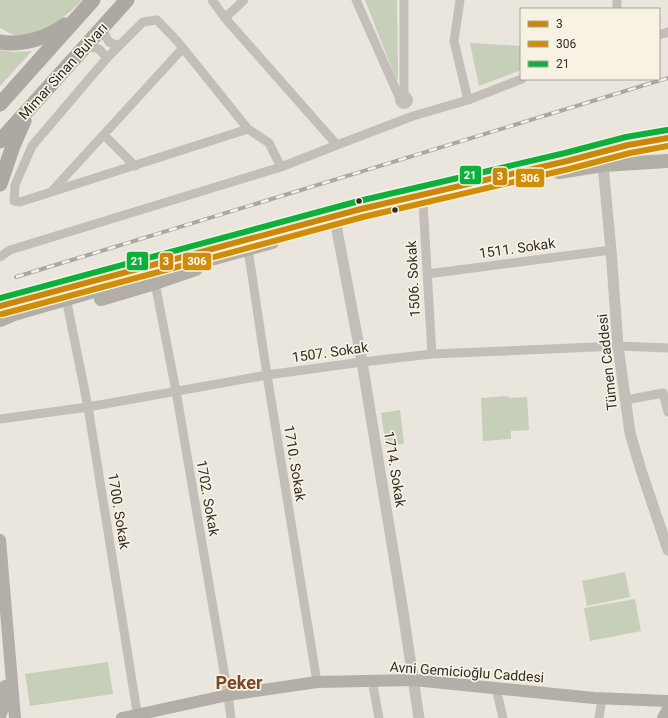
<svg xmlns="http://www.w3.org/2000/svg" width="668" height="718" font-family="Roboto,sans-serif">
<style>
.green{fill:#c7cfb9}
.lines{fill:none;stroke-linecap:round;stroke-linejoin:round}
.minor{stroke:#c3beb7;stroke-width:9}
.tertiary{stroke:#c3beb7;stroke-width:11}
.secondary{stroke:#b3aea8;stroke-width:12}
.primary{stroke:#b1ada7;stroke-width:14}
.trunk{stroke:#ada9a2;stroke-width:15}
.rail-casing{stroke:#aaa7a2;stroke-width:4}
.rail{stroke:#f7f2e4;stroke-width:2.5;stroke-dasharray:8;stroke-linecap:butt}
.bus-1-casing{stroke:#f7f2e4;stroke-width:9}
.bus-2-casing{stroke:#f7f2e4;stroke-width:9}
.bus-3-casing{stroke:#f7f2e4;stroke-width:9}
.bus-1{stroke:#cc870a;stroke-width:6}
.bus-2{stroke:#d08e08;stroke-width:6}
.bus-3{stroke:#0db03a;stroke-width:6}
.bus-dot{fill:#322c26;stroke:#f7f2e4;stroke-width:1.5}
.labels{text-anchor:middle;dominant-baseline:central;stroke-width:3.5;stroke-linejoin:round;paint-order:stroke}
.street-label{font-size:14px;fill:#322c26;stroke:#f7f2e4}
.district-label{font-size:18px;font-weight:bold;fill:#7b4925;stroke:#f7f2e4}
.line-badge{stroke:#f7f2e4;stroke-width:1.5}
.badge-label{font-size:11px;text-anchor:middle;font-weight:bold;fill:#fff}
</style>
<rect width="100%" height="100%" fill="#eae6de"/>
<!-- green -->
<path class="green" d="M0 0H82C67 16 35 43 11 34 7 32 4 30 0 28Z
M365 0H397L398 77 397 82Z
M470 43 521 46V70L479 86Z
M0 50 14 52 32 51 0 86Z
M508 396 509 398 527 397 529 430 511 431V439L483 441 481 398Z
M400 410 404 444 386 446 381 413Z
M625 572 630 597 587 606 582 581Z
M635 599 641 631 590 641 584 608Z
M108 662 113 694 30 706 25 674Z"/>
<g class="lines">
<!-- minor -->
<path class="minor" d="M356 0 400 99
M460 0 454 41 468 100
M617 0V9
M225 18 244 0
M101 28 109 42 119 46
M659 35 668 32
M87 46 99 49 107 58
M404 95V0
M399.5 100a4.5 4.5 0 1 1 9 0a4.5 4.5 0 1 1-9 0Z
M248 129 20 202 14 201 15 185 32 146 107 58 143 22 157 20 178 42 248 129 269 143 281 167
M104 135 135 166
M337 145 413 116 468 100 522 79
M52 191 183 48
M423 203 432 354
M248 249 267 375 317 682
M0 257 10 250 281 167 337 145 225 18 212 0
M427 274 611 250
M155 283 176 391 228 695 231 718
M68 308 88 407 138 718
M626 400 663 393 668 412
M0 419 88 407 267 375 362 362 432 354 618 346 668 348
M372 680 379 718
M496 688 503 718
M599 718 602 698"/>
<!-- tertiary -->
<path class="tertiary" d="M603 165 611 250 618 346 630 433 641 470 668 550
M336 225 362 362 402 605 419 718"/>
<!-- secondary -->
<path class="secondary" d="M0 540 15 718
M0 717 6 698 5 686
M122 718 228 695 317 682 414 680 594 698 668 701
M663 718 668 709"/>
<!-- primary -->
<path class="primary" d="M559 172 603 165 668 161
M182 267 272 242
M101 299 155 283 196 269
M0 306 361 209 567 161 628 145 668 138
M0 320 14 314 122 283"/>
<!-- trunk -->
<path class="trunk" d="M0 42C22 46 47 38 65 25
M0 104 93 0
M0 141 127 0
M0 184 13 146 24 121"/>
<!-- rail casing -->
<g class="rail-casing">
<path id="rail" d="M16 277 668 78"/>
</g>
<!-- rail -->
<use href="#rail" class="rail"/>
<!-- bus-1 casing -->
<g class="bus-1-casing">
<path id="bus-1" d="M0 306 361 209 567 161 628 145 668 138"/>
</g>
<!-- bus-2 casing -->
<g class="bus-2-casing">
<path id="bus-2" d="M2 314 363 217 569 169 630 153 668 146"/>
</g>
<!-- bus-3 casing -->
<g class="bus-3-casing">
<path id="bus-3" d="M0 298 359 201 565 153 626 137 667 130"/>
</g>
<!-- bus-1 -->
<use href="#bus-1" class="bus-1"/>
<!-- bus-2 -->
<use href="#bus-2" class="bus-2"/>
<!-- bus-3 -->
<use href="#bus-3" class="bus-3"/>
</g>
<!-- markers -->
<g class="bus-dot">
<circle cx="359" cy="201" r="3.5"/>
<circle cx="395" cy="210" r="3.5"/>
</g>
<g class="labels">
<!-- street labels -->
<g class="street-label">
<text transform="translate(63 71) rotate(-48)">Mimar Sinan Bulvarı</text>
<text transform="translate(517 248) rotate(-8)">1511. Sokak</text>
<text transform="translate(413 279) rotate(-93)">1506. Sokak</text>
<text transform="translate(330 352) rotate(-8)">1507. Sokak</text>
<text transform="translate(607 362) rotate(-96)">Tümen Caddesi</text>
<text transform="translate(295 463) rotate(81)">1710. Sokak</text>
<text transform="translate(395 469) rotate(81)">1714. Sokak</text>
<text transform="translate(208 498) rotate(80)">1702. Sokak</text>
<text transform="translate(119 511) rotate(81)">1700. Sokak</text>
<text transform="translate(467 672) rotate(4)">Avni Gemicioğlu Caddesi</text>
</g>
<!-- district labels -->
<g class="district-label">
<text x="239" y="682">Peker</text>
</g>
</g>
<g class="line-badge">
<rect x="459" y="165" width="23" height="20" rx="4" fill="#0db03a"/>
<rect x="492" y="167" width="16" height="19" rx="4" fill="#cc870a"/>
<rect x="515" y="168" width="30" height="20" rx="4" fill="#d08e08"/>
<rect x="126" y="251" width="23" height="20" rx="4" fill="#0db03a"/>
<rect x="159" y="252" width="15" height="19" rx="4" fill="#cc870a"/>
<rect x="182" y="252" width="30" height="19" rx="4" fill="#d08e08"/>
</g>
<g class="badge-label">
<text x="470" y="179">21</text>
<text x="500" y="180">3</text>
<text x="530" y="182">306</text>
<text x="137" y="265">21</text>
<text x="166" y="265">3</text>
<text x="197" y="265">306</text>
</g>
<!-- legend -->
<rect x="520" y="8" width="140" height="72" fill="#f7f2e4" stroke="#a8a398"/>
<rect x="528" y="21" width="20" height="6" fill="#cc870a" stroke="#a8a398"/>
<text x="556" y="28" font-size="12" fill="#322c26">3</text>
<rect x="528" y="41" width="20" height="6" fill="#d08e08" stroke="#a8a398"/>
<text x="556" y="48" font-size="12" fill="#322c26">306</text>
<rect x="528" y="61" width="20" height="6" fill="#0db03a" stroke="#a8a398"/>
<text x="556" y="68" font-size="12" fill="#322c26">21</text>
</svg>
